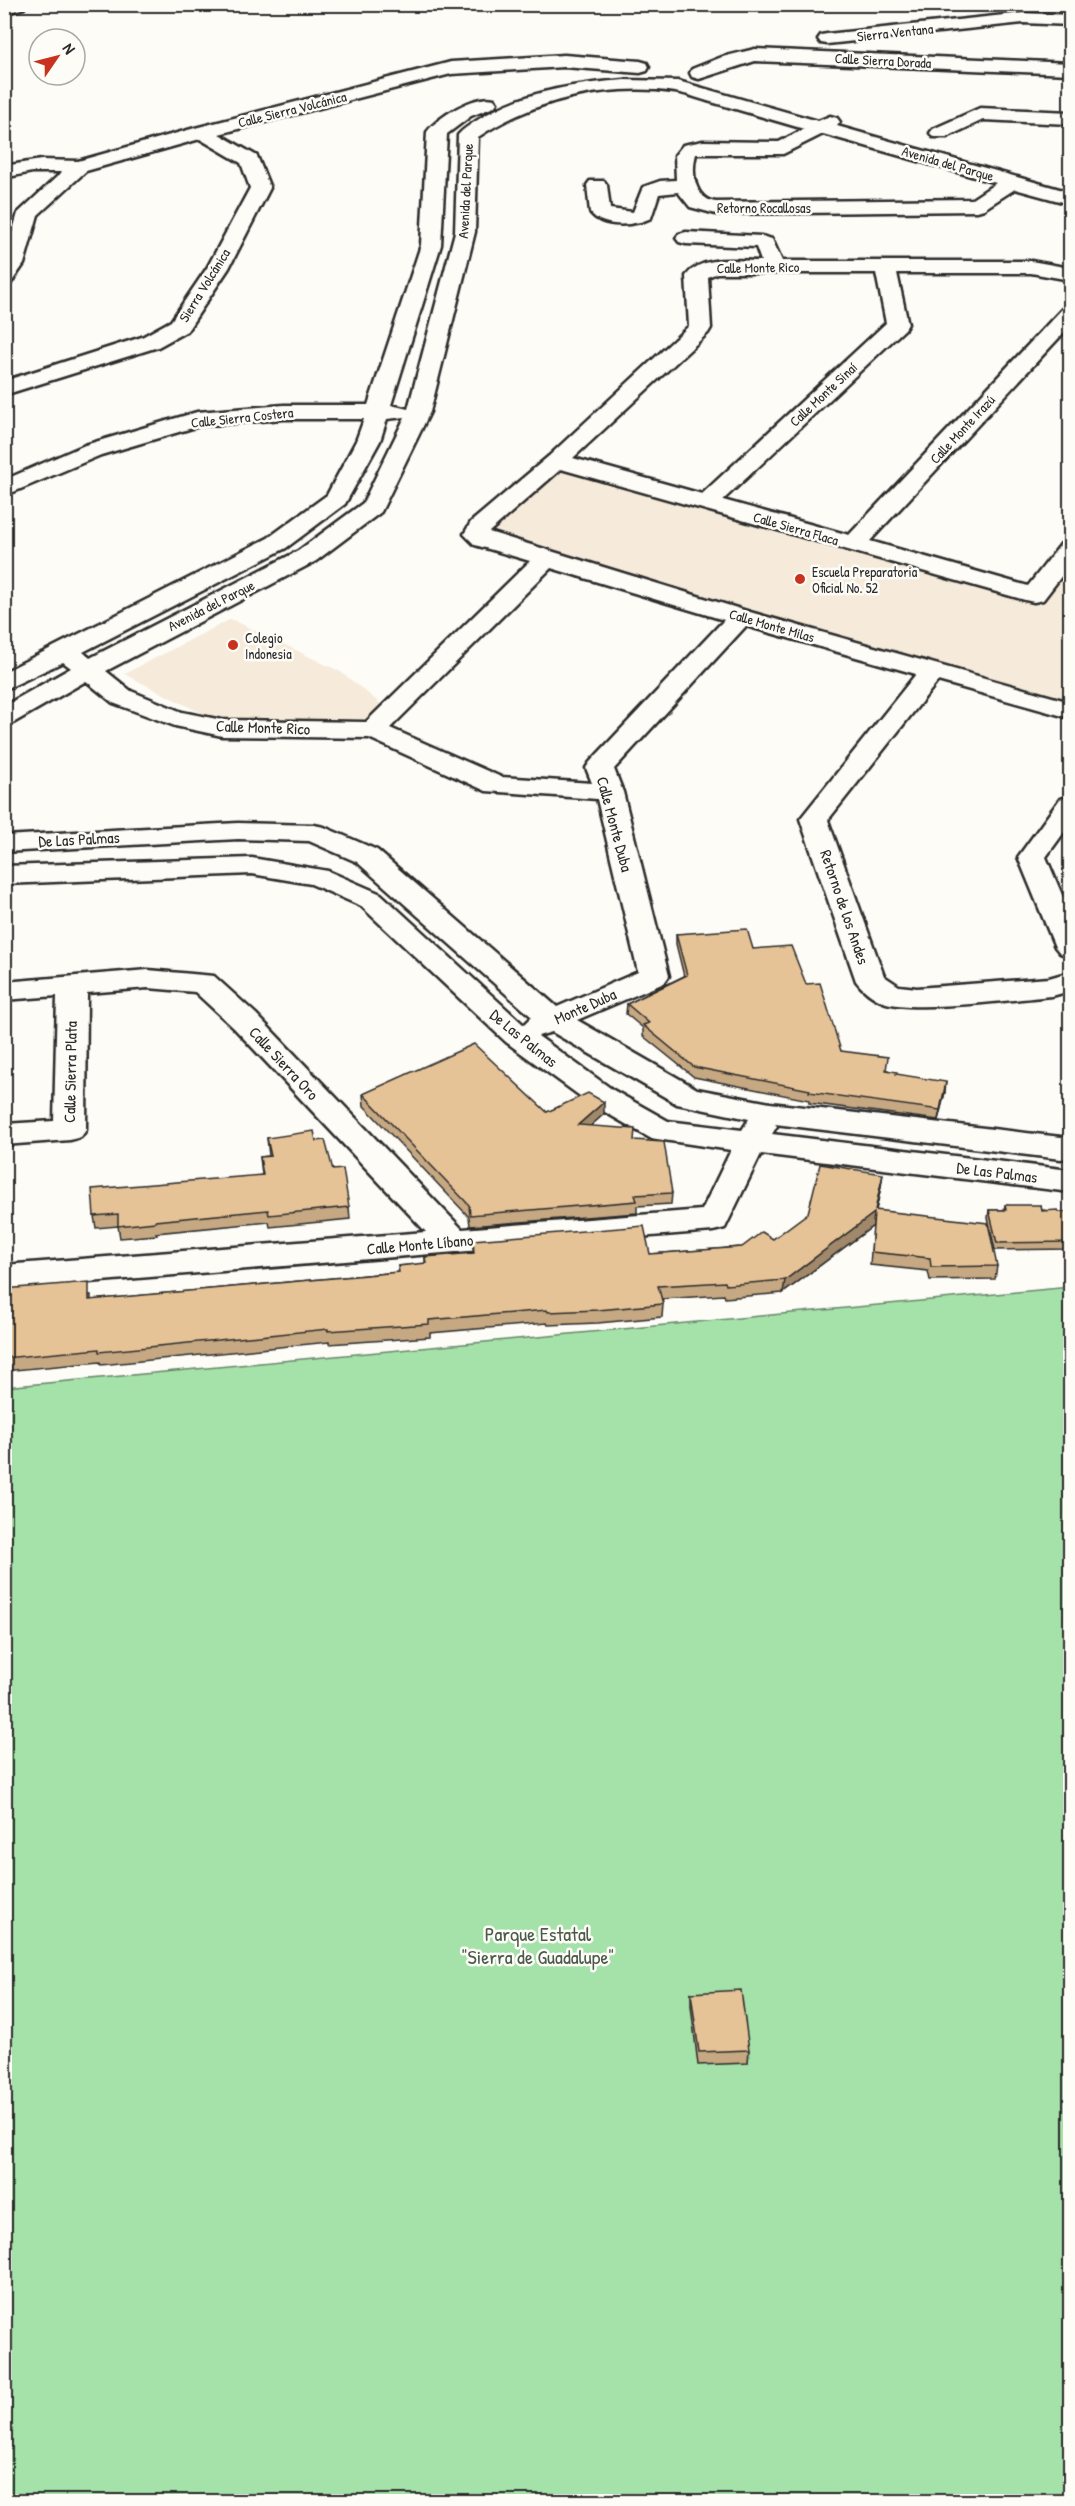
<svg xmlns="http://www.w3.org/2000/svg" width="1075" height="2506" font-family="'Patrick Hand',sans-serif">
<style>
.built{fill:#f6ebda}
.green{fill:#a5e2a9;stroke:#68866a;stroke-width:1.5}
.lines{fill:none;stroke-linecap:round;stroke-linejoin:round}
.minor-casing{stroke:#2b2b2b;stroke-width:5}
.minor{fill:#fdfcf7;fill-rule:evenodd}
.wall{fill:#c6a882;stroke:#2b2b2b;stroke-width:1.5}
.shaded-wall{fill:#a1886a;stroke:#2b2b2b;stroke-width:1.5}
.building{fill:#e6c397;stroke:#2b2b2b;stroke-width:1.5}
.poi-dot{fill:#c8321e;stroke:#fdfcf7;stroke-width:2}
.labels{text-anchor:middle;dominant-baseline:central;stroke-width:5;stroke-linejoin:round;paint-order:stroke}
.far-street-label{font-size:14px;fill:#2b2b2b;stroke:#fdfcf7}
.far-poi-label{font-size:14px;fill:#2b2b2b;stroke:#fdfcf7;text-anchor:start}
.street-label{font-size:16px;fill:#2b2b2b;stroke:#fdfcf7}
.near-park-label{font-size:20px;fill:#4a594a;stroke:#fdfcf7}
</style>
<rect width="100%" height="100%" fill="#fdfcf7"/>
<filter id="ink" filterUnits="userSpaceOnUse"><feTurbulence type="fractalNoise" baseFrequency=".0167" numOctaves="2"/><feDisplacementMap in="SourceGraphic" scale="12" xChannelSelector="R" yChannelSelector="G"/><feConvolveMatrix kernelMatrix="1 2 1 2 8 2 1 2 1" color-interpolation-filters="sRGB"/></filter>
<g filter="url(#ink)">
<!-- built -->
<path class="built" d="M559 465 1038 600 1070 559V705L480 535Z
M231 619 341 672 391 712 363 719 217 721 124 674Z"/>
<!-- green -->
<path class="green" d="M1070 1287V2501H5V1387Z"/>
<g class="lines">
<!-- minor casing -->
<g class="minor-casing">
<path id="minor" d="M4 4H27L24 8 4 14Z
M1023 13 1070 15V25L1023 23 827 44 821 43 818 39 821 35 827 34Z
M755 49 1070 63V74L755 61 699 79 692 77 690 73 692 69 722 57Z
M564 55 640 61 647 63 649 67 647 71 640 73 564 67 451 74 219 134 257 156 270 188 229 268 187 331 158 347 4 395V381L142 337 171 321 207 268 250 188 241 163 200 139 86 171 38 215 24 264 11 283 4 285V261L18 213 62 172H32L4 178V166L41 160 78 161 195 128 451 62Z
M624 80 678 81 818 121 830 116 837 118 840 122 837 126 1070 192V204L1015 189 984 209 977 211 716 214 690 207 678 192 659 194 651 218C635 226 602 229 590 212L587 185 590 181H604L607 185 610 209 633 212 643 187 660 181 676 180 675 155 683 145 703 141 779 142 804 129C774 120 745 112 715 103 702 100 689 94 675 92 607 83 535 99 478 137L475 232 430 412 381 512 316 561 106 671 131 691 182 712 222 720 366 722 530 561 475 545 464 534 471 522 549 456 689 326 686 276C702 254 738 261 761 261L756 247 686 244 679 242 676 238 679 234 686 232 761 236 772 239 782 261H1031L1070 268V280L1031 273H897L908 324 905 329 723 500 849 535 1062 309 1070 308V326L870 541 1028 586 1061 544 1070 542V565L1043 600 1034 602 1025 600 561 469 489 532 750 612 1070 702V718L938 681 828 820 884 976 899 986 917 988 1049 978 1070 972V991L1052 996C1018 999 907 1014 881 1001 872 997 862 989 856 981L800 819 916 674 746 626 614 769 623 792 669 976 664 983 577 1020 697 1089 770 1103 1061 1137H1070V1157L1061 1159 775 1124 777 1126 772 1134 1070 1170V1192L761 1154 725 1228 713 1231 4 1289V1265L426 1232 234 1028 195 992 148 988 87 993 86 1130 81 1137 70 1140 4 1145V1124L54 1121 57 996 4 1000V982L148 970 214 976 256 1014 462 1229 702 1210 731 1150 650 1138 591 1104 506 1042 361 906 311 884 252 874 4 884V866L252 858 328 871 381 894 524 1025 532 1017 357 862 309 841 238 839 4 852V836L238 823 314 825 324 827 377 850 557 1007 638 972 597 799 486 791 369 738 222 736 175 726 113 703 86 681 13 723 4 725V706L71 668 63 662 4 690V672L268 538 327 495 356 441 364 419H284L199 426 101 455 4 496V480L85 445 197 412 284 405H368L421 245 427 132C438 117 475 94 494 99L497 103 494 107 471 116 447 134 441 245 391 405 408 409 455 232 458 135C463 129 470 125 476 121 519 92 574 84 624 80ZM823 134 996 183 972 199 716 202C694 199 691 172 696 154H783ZM717 273H876L886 323 702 494 573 458 708 333 711 328 708 277ZM405 417 363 503 298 551 90 658 83 652 286 548 345 504 380 441 387 419ZM551 568 724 620 590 762 586 768 592 783 501 777 390 728ZM552 1032 677 1104 749 1119 742 1130 668 1121 613 1090 538 1036Z
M980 108 1070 112V124L983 120 947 137H933L930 133 933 129Z
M1070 797V824L1046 857 1070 914V956L1060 953 1055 947 1018 857 1060 799Z"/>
</g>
<!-- minor -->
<use href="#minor" class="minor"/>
</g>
<!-- wall -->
<path class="wall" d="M676 934 753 949 806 984 841 1051 897 1074 945 1092 938 1120 809 1103V1100L694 1077 643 1036V1028L626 1014 627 1004 684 976 676 944Z
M363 1094 547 1112 604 1114 590 1126 635 1141 672 1193 671 1204 637 1206V1213L470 1226 469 1217 364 1106Z
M267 1138 316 1141 333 1170 349 1207 350 1219 270 1227 269 1222 156 1233 157 1235 120 1238 118 1226 96 1228 94 1216 262 1175 260 1157 269 1156Z
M881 1187 876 1210 997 1266 995 1279 930 1280 928 1271 870 1265 873 1226 783 1293 725 1298 724 1295 662 1299 663 1304 662 1317 598 1323 548 1325 547 1323 430 1333V1337L329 1344V1342L101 1365 100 1362 4 1371V1289L91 1295V1300L399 1272 398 1266 425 1264V1257L473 1253V1240L650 1254 742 1247 773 1239Z
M1005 1205 1058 1212H1071V1249L995 1250 988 1218 989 1210H1004Z
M691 1993 749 2050 748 2063 698 2065 691 2006Z"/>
<!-- shaded-wall -->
<path class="shaded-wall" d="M946 1082 945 1092 938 1120 940 1110Z
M604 1102V1114L578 1137V1125Z
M883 1174 881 1187 873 1223 875 1210Z
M874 1213 873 1226 783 1293 785 1280Z"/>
<!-- building -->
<path class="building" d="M747 929 753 949 791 946 806 984 820 983 841 1051 888 1057 886 1070 897 1072 896 1074 946 1082 940 1110 809 1092 810 1090 694 1067 643 1025 649 1023 627 1004 687 975 676 934Z
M474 1044 547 1112 588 1093 604 1102 578 1125 635 1129 634 1140 664 1142 672 1193 635 1195 637 1201 470 1215 469 1205 363 1094Z
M314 1131 316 1141 325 1140 333 1170 343 1169 349 1207 269 1215 268 1210 155 1221V1222L118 1226V1214L94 1216 92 1189 263 1175 260 1157 271 1156 267 1138Z
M820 1164 883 1174 875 1210 988 1223 997 1266 931 1267 930 1258 871 1252 874 1213 785 1280 726 1285 725 1282 658 1286 663 1304 598 1310 548 1312 547 1310 429 1320V1324L328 1331V1329L99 1352V1349L4 1358V1289L89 1282V1300L399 1272 398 1266 426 1263 425 1257 474 1253 473 1240 644 1226 650 1254 742 1247 762 1232 773 1239 808 1213Z
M1005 1205H1041L1042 1211 1058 1210V1212H1071V1242L997 1243 989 1210H1006Z
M741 1990 749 2050 699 2052 691 1993Z"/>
</g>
<!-- markers -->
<g class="poi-dot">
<circle cx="800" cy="579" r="6"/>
<circle cx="233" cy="645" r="6"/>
</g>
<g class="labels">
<!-- far-street labels -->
<g class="far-street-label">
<text transform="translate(895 32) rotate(-6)">Sierra Ventana</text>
<text transform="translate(883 60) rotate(3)">Calle Sierra Dorada</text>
<text transform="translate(292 109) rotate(-14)">Calle Sierra Volcánica</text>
<text transform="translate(948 163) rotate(16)">Avenida del Parque</text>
<text transform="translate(465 191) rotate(-87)">Avenida del Parque</text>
<text x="764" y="207">Retorno Rocallosas</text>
<text transform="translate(758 267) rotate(-1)">Calle Monte Rico</text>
<text transform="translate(204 285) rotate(-58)">Sierra Volcánica</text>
<text transform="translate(823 394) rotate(-43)">Calle Monte Sinaí</text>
<text transform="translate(242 417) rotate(-6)">Calle Sierra Costera</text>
<text transform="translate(962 429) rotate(-47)">Calle Monte Irazú</text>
<text transform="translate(796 528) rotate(16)">Calle Sierra Flaca</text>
<text transform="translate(211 605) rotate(-27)">Avenida del Parque</text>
<text transform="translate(772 625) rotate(16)">Calle Monte Milas</text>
</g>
<!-- far-poi labels -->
<g class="far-poi-label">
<text x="812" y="571">Escuela Preparatoria<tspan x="812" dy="16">Oficial No. 52</tspan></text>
<text x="245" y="637">Colegio<tspan x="245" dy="16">Indonesia</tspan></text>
</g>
<!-- street labels -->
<g class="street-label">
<text transform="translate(263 727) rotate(2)">Calle Monte Rico</text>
<text transform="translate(615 824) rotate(75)">Calle Monte Duba</text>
<text transform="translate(79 839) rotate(-3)">De Las Palmas</text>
<text transform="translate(845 907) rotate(71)">Retorno de los Andes</text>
<text transform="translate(585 1006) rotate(-24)">Monte Duba</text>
<text transform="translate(524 1038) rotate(39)">De Las Palmas</text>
<text transform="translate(284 1063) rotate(47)">Calle Sierra Oro</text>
<text transform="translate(70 1072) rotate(-89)">Calle Sierra Plata</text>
<text transform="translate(997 1172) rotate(7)">De Las Palmas</text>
<text transform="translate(420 1244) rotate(-5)">Calle Monte Líbano</text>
</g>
<!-- near-park labels -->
<g class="near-park-label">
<text x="538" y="1933">Parque Estatal<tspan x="538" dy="23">"Sierra de Guadalupe"</tspan></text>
</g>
</g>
<!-- margin -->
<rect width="1075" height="2506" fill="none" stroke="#fdfcf7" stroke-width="24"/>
<rect x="12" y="12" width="1051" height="2482" fill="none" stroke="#2b2b2b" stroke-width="2" filter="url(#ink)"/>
<!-- north arrow -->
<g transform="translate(57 57) rotate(55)"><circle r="28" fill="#fdfcf7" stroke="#a9a8a5" stroke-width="1.5"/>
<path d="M0-4.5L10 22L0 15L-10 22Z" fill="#c8321e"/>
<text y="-9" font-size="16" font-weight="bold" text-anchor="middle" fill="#2b2b2b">N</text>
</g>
</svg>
